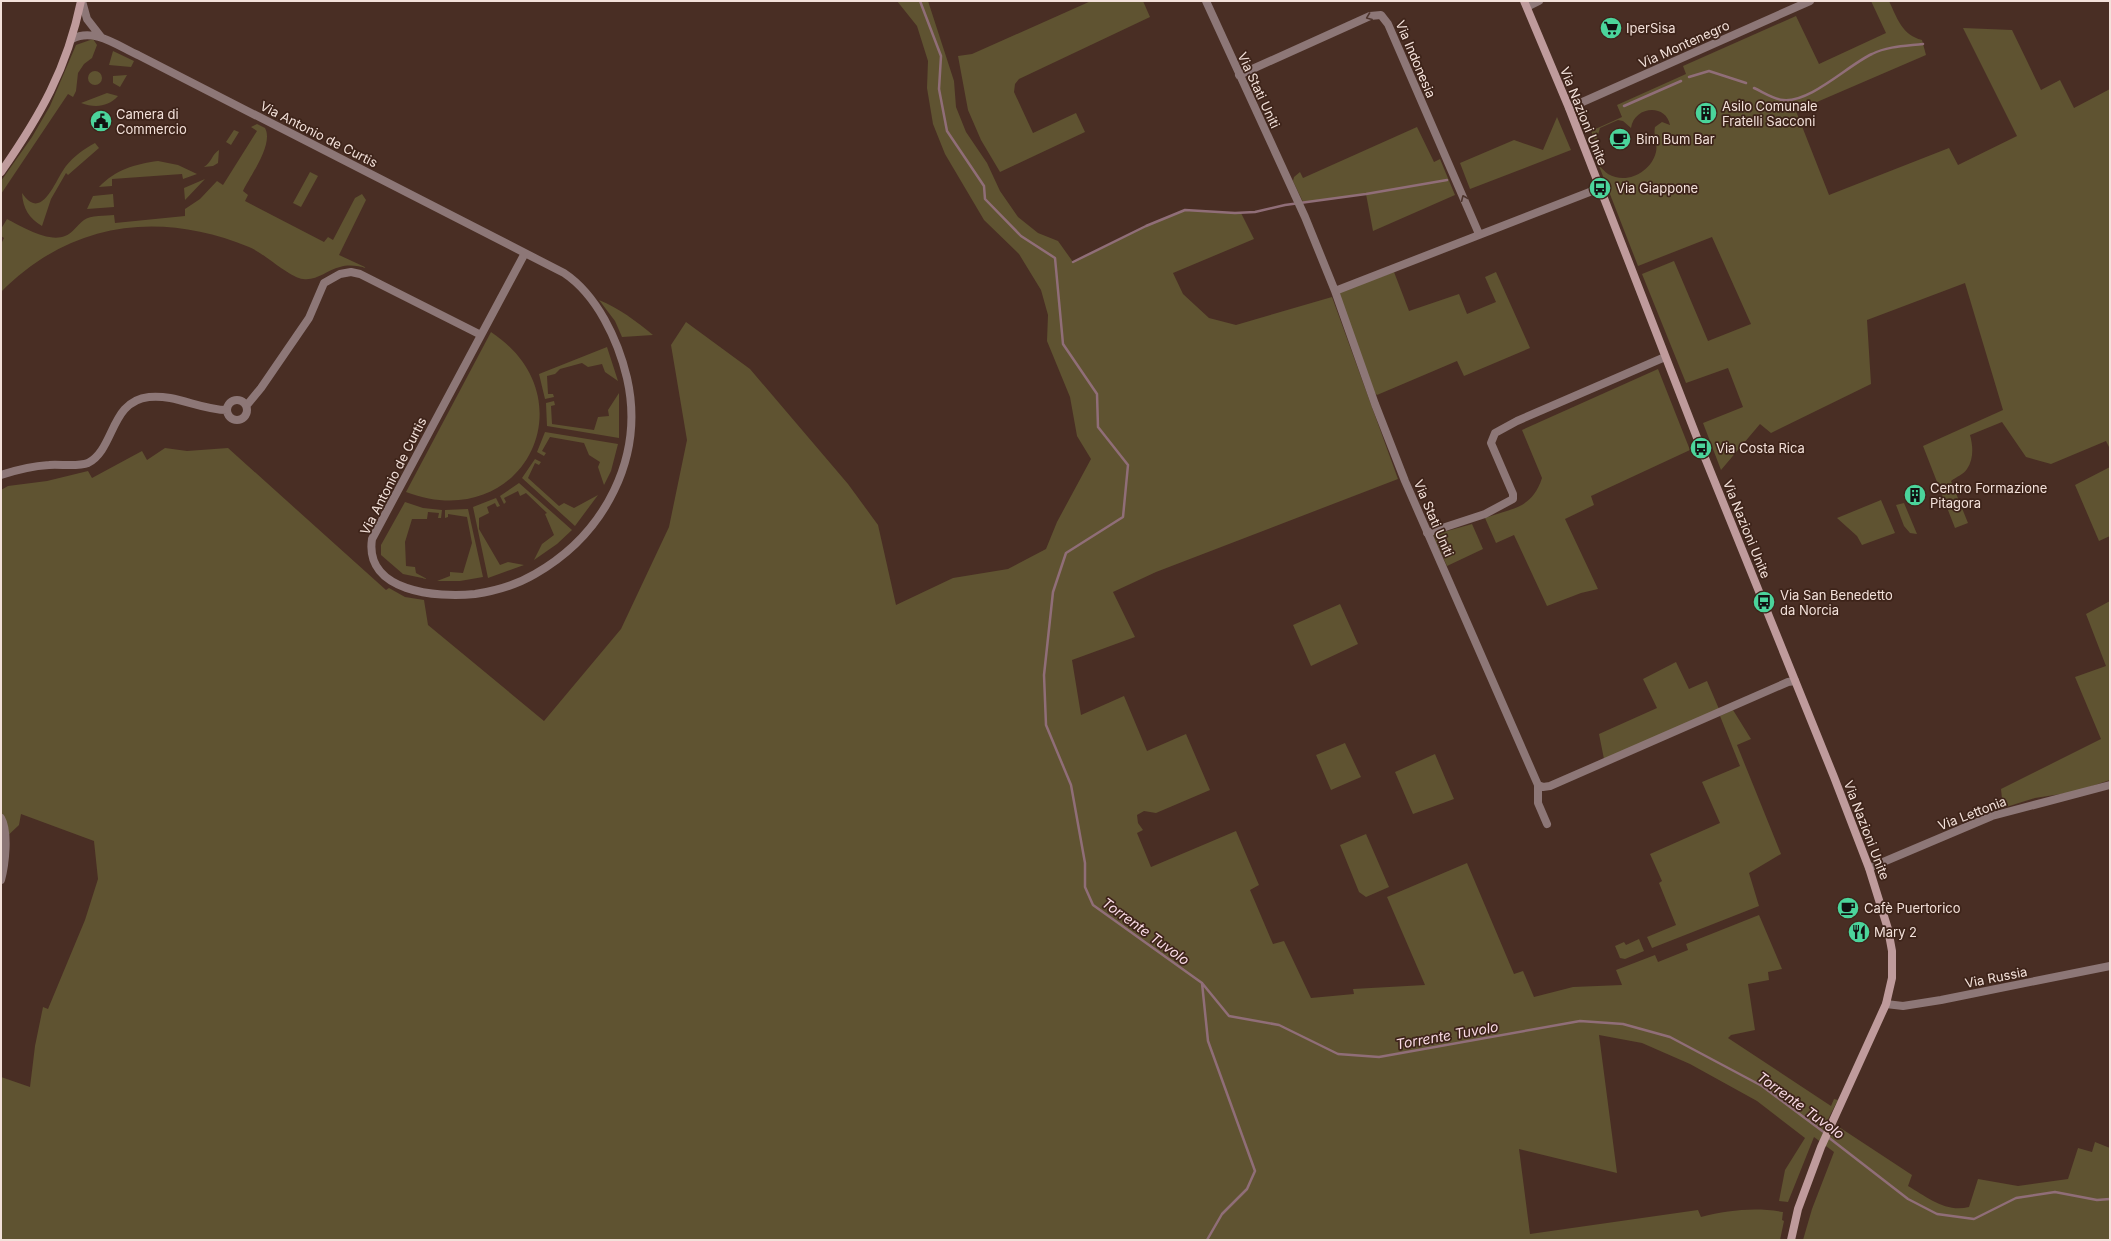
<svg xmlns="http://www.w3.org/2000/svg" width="2111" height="1241" font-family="Inter,sans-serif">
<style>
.green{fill:#5f5331}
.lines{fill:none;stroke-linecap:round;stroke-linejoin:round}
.stream{stroke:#906e78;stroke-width:2.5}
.street{stroke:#8d7777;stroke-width:8}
.secondary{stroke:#bf9b9c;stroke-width:8}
.oneway{stroke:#4e352d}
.labels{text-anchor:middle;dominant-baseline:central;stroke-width:3.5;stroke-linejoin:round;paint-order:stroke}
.poi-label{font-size:13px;fill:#f3e1da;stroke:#3e241a;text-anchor:start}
.street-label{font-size:13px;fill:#f3e1da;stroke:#3e241a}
.water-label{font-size:14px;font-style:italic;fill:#f9dae5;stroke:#3e241a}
</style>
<rect width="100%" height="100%" fill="#492e24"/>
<!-- green -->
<path class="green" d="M897 1H928L954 81 956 107 966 132 987 163 1000 191 1018 217 1038 233 1058 241 1073 262 1146 226 1185 210 1241 213 1254 239 1173 273 1183 294 1209 318 1236 325 1332 297 1398 479 1156 572 1113 592 1135 637 1072 660 1081 715 1124 696 1147 751 1186 734 1210 790 1156 813 1144 811 1137 815 1138 823 1143 830 1137 833 1151 867 1236 831 1259 885 1250 890 1273 944 1284 941 1311 998 1354 994 1353 989 1425 985 1387 897 1467 863 1514 974 1523 971 1534 997 1573 987 1622 985 1616 970 1655 955 1658 962 1688 950 1686 944 1759 915 1782 969 1768 972 1769 980 1748 984 1755 1030 1731 1035 1728 1038 1831 1106 1834 1099 1838 1100 1826 1123 1837 1131 1839 1127 1912 1175 1908 1186C1927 1197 1946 1213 1969 1207L1978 1179 2018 1186 2068 1179 2078 1148 2092 1152 2095 1142 2110 1148V1240H1803L1812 1209 1834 1152 1814 1137 1788 1202 1779 1201 1785 1170 1805 1138 1757 1101 1690 1064 1642 1043 1599 1035 1617 1173 1519 1149 1530 1234 1698 1210 1701 1217C1729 1210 1755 1207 1783 1212L1782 1220 1784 1221 1780 1240H1V1077L30 1087 35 1046 43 1007 48 1009 85 920 98 879 94 841 21 814 19 825 1 842V490L8 486 47 481 88 471 92 478 142 451 147 460 165 448 187 451 228 448 386 590 389 588 405 597 424 600 428 625 544 721 621 629 669 527 687 440 671 345 686 322 750 369 848 484 878 525 896 605 953 578 1008 569 1046 549 1057 522 1091 459 1077 436 1070 397 1047 341 1048 315 1041 290 1019 254 984 220 945 154 933 124 927 88 928 61 917 26Z
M1091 1H1143L1150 17 1019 79 1015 84 1014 92 1033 133 1076 113 1085 132 1000 172 981 140 968 110 958 56 972 54Z
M1871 1H1889C1897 18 1902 35 1922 40L1926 55 1796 111 1829 195 1949 148 1958 165 2017 136 1963 28 2012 30 2041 90 2060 80 2074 108 2110 89V449L2106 441 2051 464 2026 457 2002 422 1970 435C1973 446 1974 459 1967 469 1964 474 1956 477 1951 481L1968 523 1955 528 1923 446 2003 410 1965 283 1867 320 1871 384 1771 433 1760 424 1721 470 1703 423 1743 407 1728 368 1686 383 1642 274 1674 261 1708 341 1751 324 1712 237 1638 266 1599 166C1602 168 1605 172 1608 174 1627 185 1651 172 1656 152 1658 143 1653 136 1655 127L1662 122 1670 125C1666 103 1634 106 1631 128L1623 121 1618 120 1600 128 1597 138 1601 150 1599 151 1591 131 1622 117 1617 105 1686 74 1683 66 1796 16 1819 64 1886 33Z
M93 39 97 45 92 58 84 64 78 73 76 91 73 97 68 94 1 194V181L32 137 50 106 76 45Z
M113 51 134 61 131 67 109 65Z
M88 78a7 7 0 1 1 14 0a7 7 0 1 1-14 0Z
M127 75 120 87 113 83V76Z
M107 93 118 96C108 107 95 108 81 103Z
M1557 117 1571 150 1470 189 1460 163 1514 140 1543 150Z
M257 124 265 128C274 144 250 176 243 191L248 195 245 201 324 242 328 237 333 240 355 198 362 194 366 200 339 255 367 268C358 266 349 264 340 267 327 270 317 281 303 279 290 278 264 253 249 247 159 210 70 222 1 292V244L4 238 1 236V229L7 219C21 226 48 243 65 236 73 233 77 225 84 220 90 215 106 216 114 215L115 223 185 216V209L200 199 217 181 223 185 257 131 251 127Z
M1417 127 1434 162 1440 159 1455 195 1373 231 1366 194 1303 202 1293 181 1294 177 1300 172 1303 178Z
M234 130 239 132 231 145 226 142Z
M95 143 99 148 68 175 66 173 51 199 42 226C29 218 23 209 22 193 42 223 55 180 66 166 74 156 84 149 95 143Z
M219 150 218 163 213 166 204 167C212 162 212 154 219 150Z
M158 161 178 165 197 174 183 179 182 174 112 179V186L99 187C115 170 135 164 158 161Z
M310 172 318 176 301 207 293 203Z
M205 179 185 200 184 188Z
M113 194 114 207 87 209 93 196Z
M1394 272 1409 311 1459 294 1467 314 1496 302 1485 277 1496 272 1530 348 1464 376 1457 361 1377 395 1373 391 1339 295 1340 292Z
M599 300C619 308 636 321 653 335L622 337 615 321Z
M491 332C592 399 522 536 406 492Z
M607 347 618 381 605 372 602 364 588 367 582 363 560 369 555 374 547 376 548 394H553L554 397 545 399 539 374Z
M1658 369 1690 450 1591 496 1594 505 1565 519 1598 589 1581 593 1547 606 1514 535 1496 543 1485 518C1512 508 1532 509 1542 478L1522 430Z
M619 393V438L547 426 546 403 554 401 555 405 551 406 552 424 594 430 598 417 609 416 608 410Z
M545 432 618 444 611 471 604 485 598 467 600 462 589 455 584 443 550 437 542 451 546 453 544 456 537 452Z
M535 459 541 462 539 465 535 463 528 478 559 506 564 503 574 508 598 495 575 526 522 478Z
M2110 467V536L2099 541 2075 485Z
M519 483 572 530 557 544 534 560 542 544 554 535 545 514 547 513 526 493 520 496 518 491 504 498 506 502 504 504 500 496Z
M496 498 500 506 497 507 495 503 487 507 489 513 479 518V529L500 565 508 562 524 565 488 578 473 507Z
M1881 500 1895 533 1862 545 1857 536 1837 518Z
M405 502 423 508 442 510 441 518H438L439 513 428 512 427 519H412L405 542 406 566 415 567 416 573 427 579 403 574 381 555V545Z
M1904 503 1917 534 1910 533 1904 526 1896 505Z
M468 509 483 577 460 581H437L450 576V572L463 573 472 543 467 517 448 514V517L445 518V510Z
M1472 524 1483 549 1447 566 1433 535Z
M2110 601V780L2074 792 2035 798 2003 808 2001 789 2101 739 2075 677 2106 666 2086 614Z
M1340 604 1358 644 1311 666 1293 625Z
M1676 662 1689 689 1707 681 1719 709 1604 759 1599 734 1657 708 1643 679Z
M1733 710 1751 739 1737 745 1781 854 1749 873 1759 906 1652 948 1647 937 1676 925 1659 883 1662 881 1650 854 1720 823 1702 782 1740 766 1720 716Z
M1345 743 1361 777 1331 790 1316 755Z
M1435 754 1454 799 1413 814 1395 772Z
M1366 834 1389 887 1366 897 1359 892 1340 845Z
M1639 939 1644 951 1625 959 1620 958 1615 946 1624 942 1626 945Z"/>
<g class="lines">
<!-- stream -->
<path class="stream" d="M920 1 941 56 939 89 947 131 984 186 985 199 1021 236 1055 258 1063 344 1097 394 1098 427 1128 465 1123 517 1066 553 1053 592 1044 675 1046 725 1071 785 1085 863V887L1093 905 1202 983 1229 1016 1279 1025 1338 1054 1379 1057 1580 1021 1623 1024 1670 1037 1762 1086 1825 1133
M1689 77 1709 71 1746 83
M1754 88C1763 92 1773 99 1783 100 1810 103 1848 65 1872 54 1888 46 1906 46 1923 44
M1624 106 1681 81
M1073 262 1146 226 1185 210 1235 213 1255 212 1285 205 1366 194 1447 180
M1202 983 1208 1041 1255 1171 1247 1189 1222 1214 1207 1240
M1828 1137 1908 1199 1937 1214 1974 1219 2016 1198 2055 1192 2097 1200 2110 1199"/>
<!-- street -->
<path class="street" d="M82 1 87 19 101 37
M1206 1 1305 217 1335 291 1375 404 1405 481 1538 785V803L1547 824
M1527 7 1539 1
M72 39C94 27 118 46 138 55L564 273C597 295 618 340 627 378 645 457 605 534 535 574 518 584 495 591 475 594 437 598 364 592 372 539L525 253
M1239 75 1370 16 1381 15 1388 24 1479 234
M1569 108 1810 1
M1335 291 1600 188
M227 410a10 10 0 1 1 20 0a10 10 0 1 1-20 0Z
M247 405 261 388 309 318 324 283 340 274 351 272 360 274 481 335
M1 475C16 470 33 466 49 465 60 464 78 467 88 463 115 449 110 401 149 397 175 394 201 410 227 410
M1427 533 1485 514 1513 499V494L1491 443 1495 433 1517 421 1665 357
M1538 785 1543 787 1550 786 1788 682 1795 681
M1 818C9 832 5 865 1 880
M1869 868 1992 816 2110 785
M1886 1004 1903 1006 1941 1000 2110 966"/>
<!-- secondary -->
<path class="secondary" d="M1524 1 1569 108 1701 448 1834 777 1869 868 1888 929 1892 951V978L1886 1004 1821 1147 1798 1209 1791 1240
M1 172C40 116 67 69 81 1"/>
</g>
<!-- one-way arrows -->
<defs><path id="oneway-chevron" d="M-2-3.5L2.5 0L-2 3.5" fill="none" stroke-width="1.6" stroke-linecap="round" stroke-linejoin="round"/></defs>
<g class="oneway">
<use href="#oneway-chevron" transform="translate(1369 17) rotate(159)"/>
<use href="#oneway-chevron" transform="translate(1464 198) rotate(-113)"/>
</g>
<!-- icons -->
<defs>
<g id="supermarket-disc" transform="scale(1.15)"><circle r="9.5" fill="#4bd49b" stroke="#3e241a"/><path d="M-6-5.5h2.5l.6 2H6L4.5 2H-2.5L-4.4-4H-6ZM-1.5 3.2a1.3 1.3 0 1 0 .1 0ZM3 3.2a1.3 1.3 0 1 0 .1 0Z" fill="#111"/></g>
<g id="building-disc" transform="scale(1.15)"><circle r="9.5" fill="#4bd49b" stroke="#3e241a"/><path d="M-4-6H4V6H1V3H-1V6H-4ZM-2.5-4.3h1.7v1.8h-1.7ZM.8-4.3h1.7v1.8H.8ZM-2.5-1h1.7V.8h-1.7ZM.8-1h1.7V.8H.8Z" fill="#111"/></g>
<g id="civic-disc" transform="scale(1.15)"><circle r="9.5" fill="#4bd49b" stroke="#3e241a"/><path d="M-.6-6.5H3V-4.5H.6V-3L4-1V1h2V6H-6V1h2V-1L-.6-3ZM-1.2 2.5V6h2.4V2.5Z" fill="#111"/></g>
<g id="cafe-disc" transform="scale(1.15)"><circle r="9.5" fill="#4bd49b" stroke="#3e241a"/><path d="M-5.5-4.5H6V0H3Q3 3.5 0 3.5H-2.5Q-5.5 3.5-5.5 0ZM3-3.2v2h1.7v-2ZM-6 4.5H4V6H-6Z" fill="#111"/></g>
<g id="bus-disc" transform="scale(1.15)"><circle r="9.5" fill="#4bd49b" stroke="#3e241a"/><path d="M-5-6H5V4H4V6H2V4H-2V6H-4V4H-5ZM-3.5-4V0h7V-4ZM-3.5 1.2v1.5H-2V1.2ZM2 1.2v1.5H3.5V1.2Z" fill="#111"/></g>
<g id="restaurant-disc" transform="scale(1.15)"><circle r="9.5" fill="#4bd49b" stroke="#3e241a"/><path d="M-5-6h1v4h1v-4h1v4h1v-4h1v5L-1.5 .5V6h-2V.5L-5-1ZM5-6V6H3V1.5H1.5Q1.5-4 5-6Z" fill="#111"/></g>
</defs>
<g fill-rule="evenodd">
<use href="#supermarket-disc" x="1611" y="28"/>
<use href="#building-disc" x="1706" y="113"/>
<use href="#civic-disc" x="101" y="121"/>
<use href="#cafe-disc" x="1620" y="139"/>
<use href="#bus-disc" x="1600" y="188"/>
<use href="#bus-disc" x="1701" y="448"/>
<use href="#building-disc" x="1915" y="495"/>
<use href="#bus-disc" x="1764" y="602"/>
<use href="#cafe-disc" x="1848" y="908"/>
<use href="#restaurant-disc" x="1859" y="932"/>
</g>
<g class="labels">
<!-- poi labels -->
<g class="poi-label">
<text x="1626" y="28">IperSisa</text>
<text x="1722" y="106">Asilo Comunale<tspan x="1722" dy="15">Fratelli Sacconi</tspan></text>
<text x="116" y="114">Camera di<tspan x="116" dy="15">Commercio</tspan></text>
<text x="1636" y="139">Bim Bum Bar</text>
<text x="1616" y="188">Via Giappone</text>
<text x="1716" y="448">Via Costa Rica</text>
<text x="1930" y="488">Centro Formazione<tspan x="1930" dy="15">Pitagora</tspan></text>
<text x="1780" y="595">Via San Benedetto<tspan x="1780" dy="15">da Norcia</tspan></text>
<text x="1864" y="908">Cafè Puertorico</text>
<text x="1874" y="932">Mary 2</text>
</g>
<!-- street labels -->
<g class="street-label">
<text transform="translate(1684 44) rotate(-24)">Via Montenegro</text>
<text transform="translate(1416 59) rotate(67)">Via Indonesia</text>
<text transform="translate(1259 90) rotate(65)">Via Stati Uniti</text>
<text transform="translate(1584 116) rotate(68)">Via Nazioni Unite</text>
<text transform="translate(319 134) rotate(27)">Via Antonio de Curtis</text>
<text transform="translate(393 476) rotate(-63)">Via Antonio de Curtis</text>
<text transform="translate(1434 518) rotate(67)">Via Stati Uniti</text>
<text transform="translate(1747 529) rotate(68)">Via Nazioni Unite</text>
<text transform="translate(1972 813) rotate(-21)">Via Lettonia</text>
<text transform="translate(1867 830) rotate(69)">Via Nazioni Unite</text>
<text transform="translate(1996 977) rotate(-11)">Via Russia</text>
</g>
<!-- water labels -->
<g class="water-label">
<text transform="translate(1146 931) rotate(36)">Torrente Tuvolo</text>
<text transform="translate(1447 1035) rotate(-10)">Torrente Tuvolo</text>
<text transform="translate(1801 1105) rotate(36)">Torrente Tuvolo</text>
</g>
</g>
<!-- border -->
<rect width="2111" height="1241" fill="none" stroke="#f3e1da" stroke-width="4"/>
</svg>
